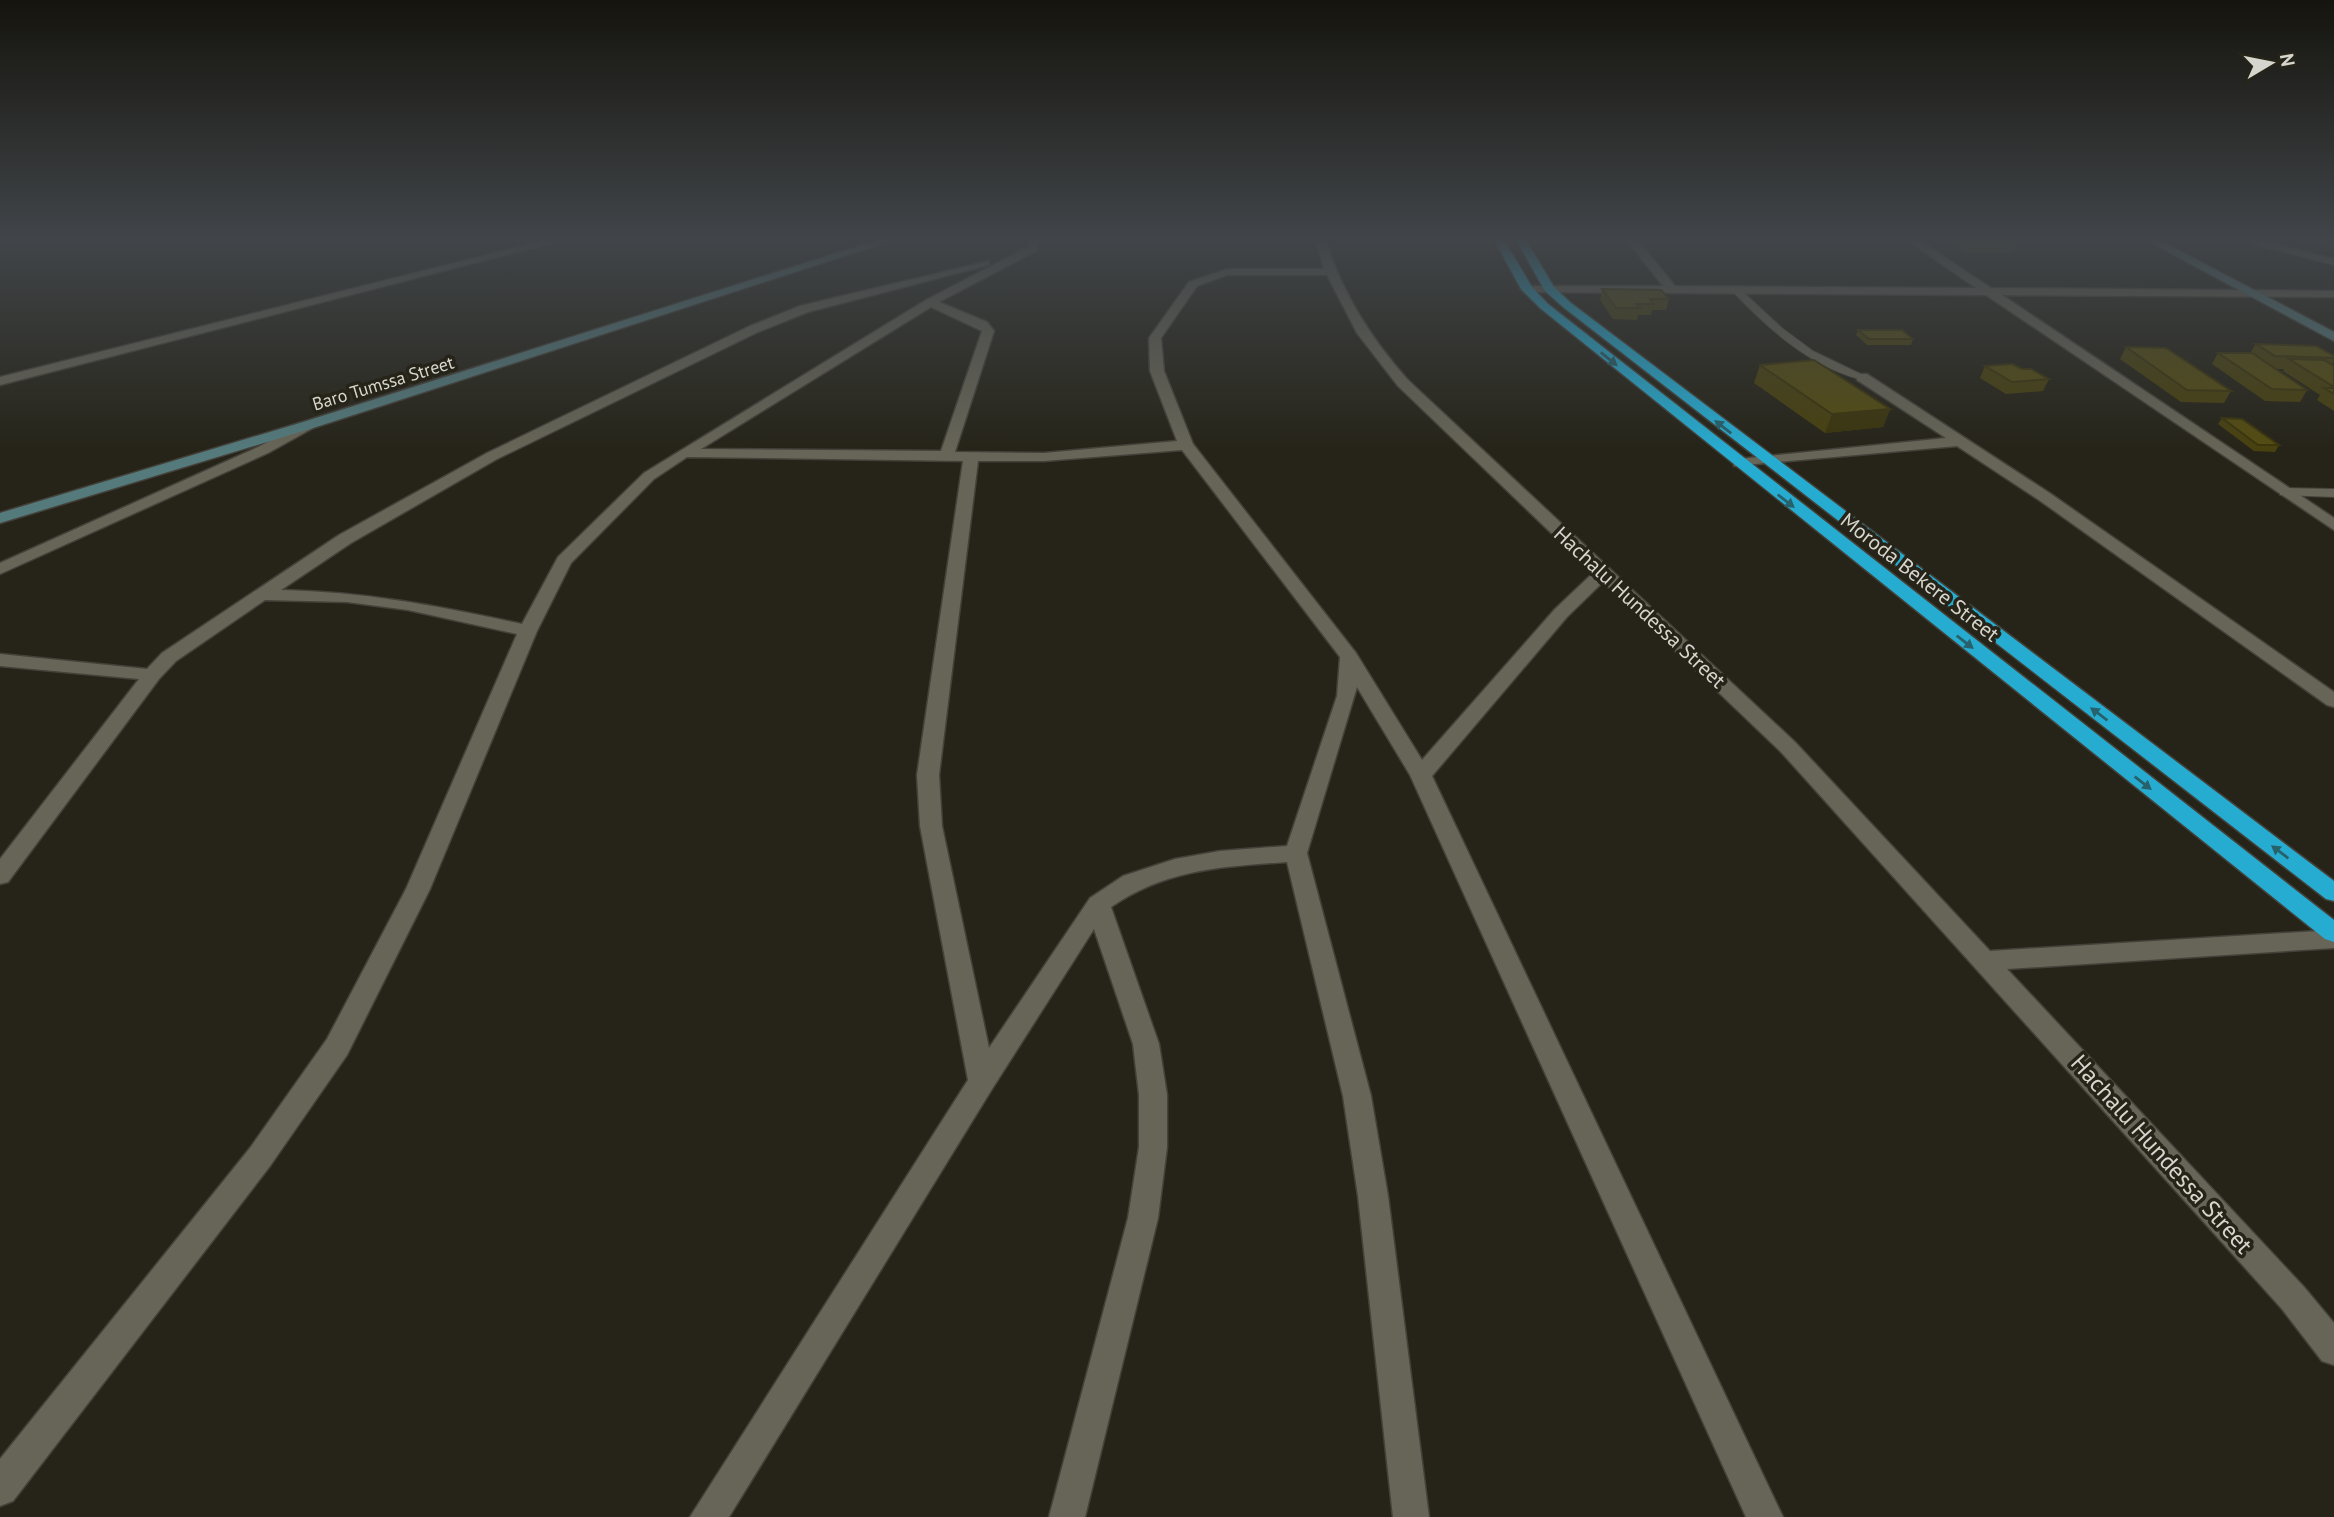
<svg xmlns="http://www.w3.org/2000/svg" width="2334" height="1517" font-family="'PT Sans',sans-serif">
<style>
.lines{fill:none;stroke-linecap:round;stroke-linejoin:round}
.lane-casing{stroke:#434139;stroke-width:2}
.street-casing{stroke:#434139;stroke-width:3}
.secondary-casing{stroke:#434139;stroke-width:3}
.highway-casing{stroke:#434139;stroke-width:3}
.lane{fill:#676557;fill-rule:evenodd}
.street{fill:#676557;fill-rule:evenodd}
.secondary{fill:#547a7c;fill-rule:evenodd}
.highway{fill:#27acd1;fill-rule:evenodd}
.wall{fill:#48410f}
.shaded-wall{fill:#3b350d}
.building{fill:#544c12;stroke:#3b350d;stroke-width:2}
.oneway{fill:#26616c}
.labels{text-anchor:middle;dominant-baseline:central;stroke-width:7;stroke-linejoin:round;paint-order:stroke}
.far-street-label{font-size:18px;fill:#d7d6ce;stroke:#262419}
.street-label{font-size:21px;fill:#d7d6ce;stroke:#262419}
.near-street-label{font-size:24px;fill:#d7d6ce;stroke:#262419}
</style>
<rect width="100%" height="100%" fill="#262419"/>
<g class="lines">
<!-- lane casing -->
<g class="lane-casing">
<path id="lane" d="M1733 288H1739L1782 328 1813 351 1867 377 1862 380C1809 366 1770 330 1733 292Z
M2285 488 2334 489V497L2280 495V489Z"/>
</g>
<!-- street casing -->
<g class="street-casing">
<path id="street" d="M0 238H6L0 242Z
M554 238H572L0 385V377Z
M1024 238 1039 240 1036 251 939 302 987 322 994 331 955 452 1044 453 1177 441 1150 371 1149 338 1189 282 1227 269H1324L1315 238H1325C1342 293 1370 337 1408 380L1795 742 1990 951 2334 930V948L2007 969 2304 1287 2334 1323V1365L2322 1361 2282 1309 1781 752 1603 582 1567 617 1432 776 1783 1517H1746L1410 775 1357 687 1307 853 1371 1096 1388 1196 1429 1517H1393L1358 1196 1343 1096 1287 862C1221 867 1167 869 1111 907L1159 1044 1167 1095V1147L1158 1218 1085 1517H1049L1128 1218 1139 1147V1095L1133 1044 1094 929 992 1089 729 1517H690L968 1080 920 826 917 775 963 461 687 457 654 479 571 563 537 631 430 889 347 1055 270 1166 13 1501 0 1506V1459L250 1148 327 1039 406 889 517 634 408 610 347 602 265 600 176 661 159 679 8 882 0 884V859L139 679 0 666V654L147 669 162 653 339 535 487 453 750 326 800 306 989 261V265L808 312 758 332 497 459 351 543 281 590C367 592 438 606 522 624L558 557 644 473 926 300 1028 247 1029 243ZM1227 275H1327L1357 333 1398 386 1593 573 1555 609 1422 760 1356 653 1193 444 1164 371 1161 338 1197 286ZM931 307 982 331 941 451 701 449ZM1182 450 1340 657 1337 696 1287 846 1220 851 1175 859 1123 876 1090 898 989 1048 942 826 939 775 978 461H1044Z
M1625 238H1636L1675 286 1976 288 1904 238H1916L1991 288 2334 291V297L2002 295 2334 518V530L1986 295 1527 292 1521 289 1527 286H1663Z
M2230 238H2249L2334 259V265Z
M1857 374H1867L2051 494 2334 692V707L2327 705 2039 500 1957 446 1734 466V460L1739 459 1946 438 1857 380Z
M308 421 315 425 313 428 268 453 0 574V563L258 447Z"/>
</g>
<!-- secondary casing -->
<g class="secondary-casing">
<path id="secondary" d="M884 238H900L313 428 0 523V513L303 422Z
M2142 238H2155L2334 332V341Z"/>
</g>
<!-- highway casing -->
<g class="highway-casing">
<path id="highway" d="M1493 238H1503L1532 287 1548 304 2334 920V942L2325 939 1540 308 1521 289Z
M1515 238H1525L1554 287 1571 303 2334 881V901L2326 899 1563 307 1545 291Z"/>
</g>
<!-- lane -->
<use href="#lane" class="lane"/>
<!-- street -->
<use href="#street" class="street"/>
<!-- secondary -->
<use href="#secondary" class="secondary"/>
<!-- highway -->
<use href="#highway" class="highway"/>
</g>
<!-- wall -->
<path class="wall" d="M1947 238H2014L2015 239 2014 242 2016 243 2012 253H1967Z
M1602 289 1669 299 1666 310H1652L1651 315H1638L1637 320 1613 319 1600 300Z
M1858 330 1913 339 1911 345H1867L1856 335Z
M2256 344 2334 358 2333 366H2334V411L2317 400 2320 395 2283 371 2284 369H2275L2307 390 2300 402 2265 401 2212 364 2218 353H2250Z
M2126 347 2231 391 2224 403 2181 402 2120 359Z
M1760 365 1890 409 1883 427 1825 433 1754 383Z
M1985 366 2022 369 2049 379 2043 391 2006 394 1980 378Z
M2222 418 2279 445 2275 452 2254 451 2218 424Z"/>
<!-- shaded-wall -->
<path class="shaded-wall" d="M1890 409 1883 427 1825 433 1832 414Z"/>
<!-- building -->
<path class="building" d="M1965 238H2014L2015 239H2009L2016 243 1971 242Z
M1602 289 1661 290 1669 299H1650L1654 304H1636L1640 308H1616Z
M1858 330H1902L1913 339H1869Z
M2256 344 2316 346 2334 356V358L2275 356Z
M2126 347 2166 348 2231 391 2187 390Z
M2218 353H2252L2307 390 2272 389Z
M2289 359 2324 360 2334 366V387Z
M1814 360 1890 409 1832 414 1760 365Z
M2012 364 2022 369H2031L2049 379 2012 382 1985 366Z
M2324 388H2334V394Z
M2222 418 2242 419 2279 445H2258Z"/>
<!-- one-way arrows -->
<defs><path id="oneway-solid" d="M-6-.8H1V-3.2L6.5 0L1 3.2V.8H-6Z" transform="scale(1.75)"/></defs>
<g class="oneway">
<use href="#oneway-solid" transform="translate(1609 359) rotate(39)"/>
<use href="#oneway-solid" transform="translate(1723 427) rotate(-142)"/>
<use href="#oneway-solid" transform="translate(1786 501) rotate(38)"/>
<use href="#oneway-solid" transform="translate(1965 642) rotate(38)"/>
<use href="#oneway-solid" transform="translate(2099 714) rotate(-143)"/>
<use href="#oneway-solid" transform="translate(2143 783) rotate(38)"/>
<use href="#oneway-solid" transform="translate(2280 852) rotate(-143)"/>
</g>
<!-- sky -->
<linearGradient id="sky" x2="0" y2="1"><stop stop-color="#15140e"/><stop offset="0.53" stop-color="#414549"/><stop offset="1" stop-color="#414549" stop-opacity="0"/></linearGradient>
<rect width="2334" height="451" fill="url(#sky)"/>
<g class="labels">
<!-- far-street labels -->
<g class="far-street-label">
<text transform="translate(383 383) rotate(-17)">Baro Tumssa Street</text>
</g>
<!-- street labels -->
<g class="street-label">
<text transform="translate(1920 577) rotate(38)">Moroda Bekere Street</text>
<text transform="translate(1640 607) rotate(43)">Hachalu Hundessa Street</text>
</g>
<!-- near-street labels -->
<g class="near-street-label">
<text transform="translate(2162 1154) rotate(48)">Hachalu Hundessa Street</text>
</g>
</g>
<!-- north arrow -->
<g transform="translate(2271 63) rotate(80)" stroke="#262419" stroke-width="5" paint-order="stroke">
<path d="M0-5L12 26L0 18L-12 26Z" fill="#d7d6ce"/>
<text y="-10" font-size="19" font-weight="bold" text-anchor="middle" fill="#d7d6ce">N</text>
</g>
</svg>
